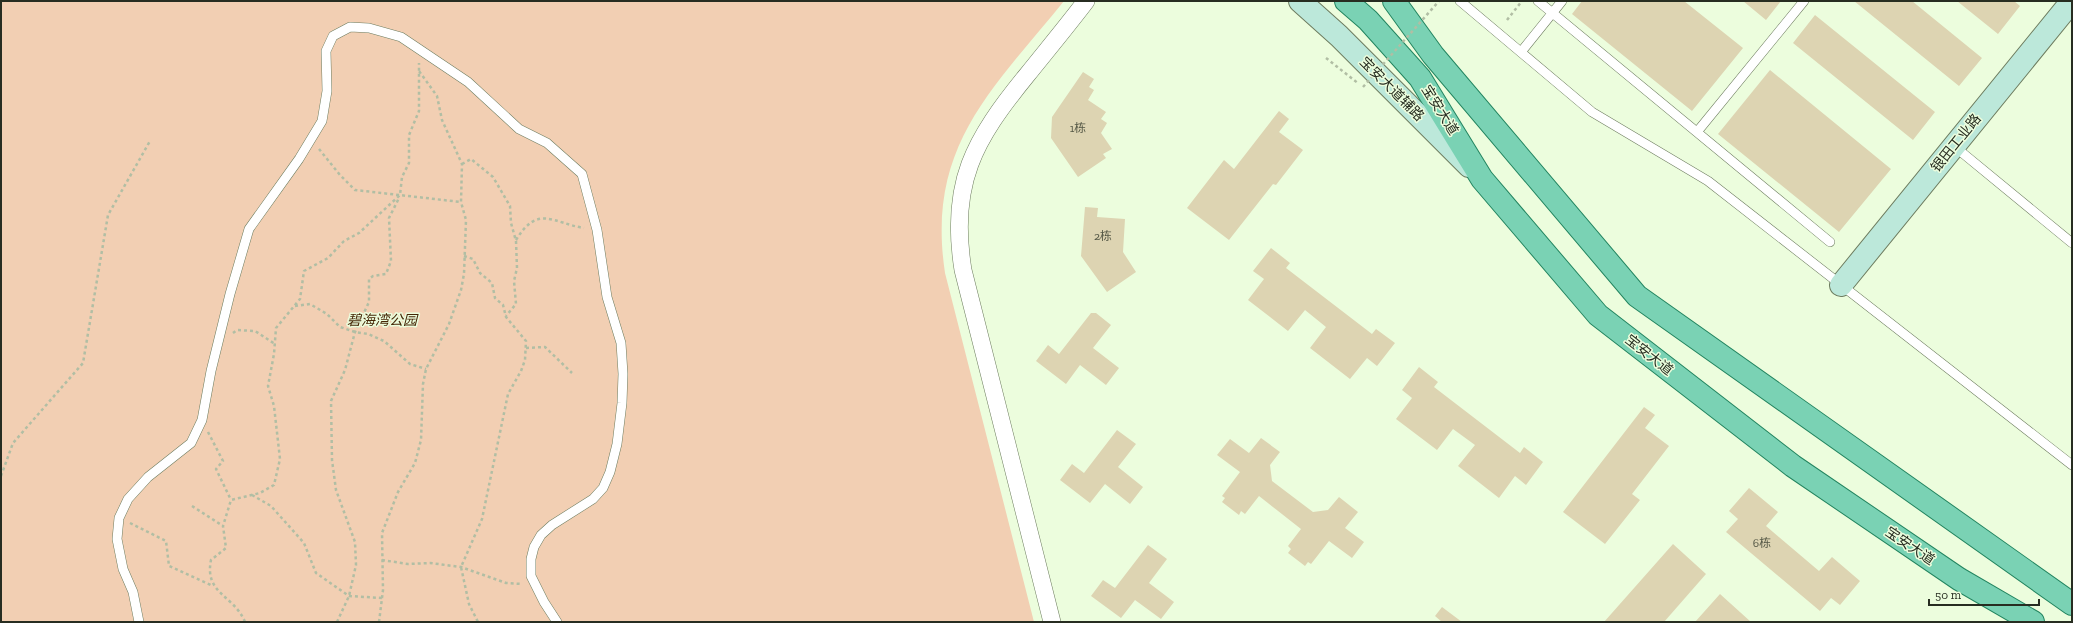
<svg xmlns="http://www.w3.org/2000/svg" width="2073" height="623" font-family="'Zilla Slab','Noto Sans SC',serif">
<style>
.green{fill:#f2cfb3}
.building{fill:#ddd4b2}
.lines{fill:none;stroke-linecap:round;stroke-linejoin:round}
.lane-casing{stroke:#6d7c5f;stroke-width:10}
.street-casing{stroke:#6d7c5f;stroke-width:18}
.secondary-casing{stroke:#6d7c5f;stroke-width:24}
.primary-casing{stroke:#238560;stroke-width:24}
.path{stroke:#b1bea4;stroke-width:2.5;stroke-dasharray:3 3;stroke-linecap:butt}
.lane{stroke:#fff;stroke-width:9}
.street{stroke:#fff;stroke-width:17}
.secondary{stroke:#bce8da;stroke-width:22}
.primary{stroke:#7ad2b4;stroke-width:22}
.path-bridge{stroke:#b1bea4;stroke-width:2.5;stroke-dasharray:3 3;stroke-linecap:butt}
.labels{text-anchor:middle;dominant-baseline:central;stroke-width:3;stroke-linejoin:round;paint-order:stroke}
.number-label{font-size:12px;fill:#545745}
.street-label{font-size:14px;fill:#272d21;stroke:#ecfddd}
.park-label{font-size:14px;font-style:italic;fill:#452606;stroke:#ecfddd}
</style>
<rect width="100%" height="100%" fill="#ecfddd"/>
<!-- green -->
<path class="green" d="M1 1H1064C991 91 926 147 945 273L1034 622H1Z"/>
<!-- building -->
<path class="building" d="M1582 1H1684L1743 48 1692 111 1572 14Z
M1743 1H1781L1766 20Z
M1854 1H1912L1982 58 1959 86Z
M1957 1H2014L2020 6 1998 34Z
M1815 15 1935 112 1913 140 1793 43Z
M1770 70 1891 169 1839 232 1718 134Z
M1083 72 1094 79 1089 87 1094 90 1088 100 1106 112 1101 119 1107 123 1101 133 1112 149 1103 154 1106 158 1078 177 1051 138 1052 117Z
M1279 111 1289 119 1279 132 1303 150 1276 185 1273 184 1229 240 1187 208 1224 160 1234 169Z
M1085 207 1098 208 1097 217 1125 219 1123 252 1136 272 1107 292 1081 256Z
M1271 248 1290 263 1286 268 1372 334 1376 329 1395 343 1377 366 1367 358 1350 379 1310 348 1326 327 1305 310 1288 331 1248 300 1264 279 1253 271Z
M1091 313H1096L1111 325 1093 348 1119 368 1106 385 1080 365 1066 384 1036 361 1048 345 1059 354Z
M1419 367 1438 382 1434 387 1520 453 1524 447 1543 462 1526 485 1515 476 1499 498 1458 466 1475 445 1453 429 1437 450 1396 419 1412 398 1402 390Z
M1644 407 1655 415 1645 428 1669 446 1632 494 1640 500 1605 544 1563 512Z
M1117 430 1136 444 1118 467 1143 487 1130 504 1105 484 1090 503 1060 480 1072 464 1084 473Z
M1261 438 1280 452 1270 465 1272 481 1313 512 1328 510 1339 497 1358 512 1345 528 1364 542 1352 558 1329 541 1311 564 1308 562 1305 566 1288 553 1291 549 1288 546 1301 529 1259 496 1245 514 1241 511 1239 515 1222 502 1225 498 1222 496 1240 472 1217 455 1230 439 1249 453Z
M1749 488 1778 512 1766 526 1819 571 1832 557 1860 581 1840 605 1831 598 1820 611 1726 532 1738 519 1729 511Z
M1673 544 1706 574 1664 622H1604Z
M1148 545 1167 559 1149 583 1174 602 1161 619 1135 600 1121 618 1091 596 1103 580 1115 588Z
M1720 594 1751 622H1695Z
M1442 607 1462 622H1442L1435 616Z"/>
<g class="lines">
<!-- lane casing -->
<g class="lane-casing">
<path id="lane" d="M1460 1 1592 112 1708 181 2072 465
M1538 1 1830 242
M1521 52 1562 1
M1697 132 1804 1
M1954 146 2072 243
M139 622 133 592 123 569 117 539 119 518 128 499 148 477 191 443 202 420 211 371 230 294 249 229 299 159 322 121 327 91 326 51 333 36 350 27 369 28 401 37 468 82 519 129 547 143 582 174 597 230 607 297 621 343 623 374 622 403 617 444 610 472 603 488 593 499 552 525 541 535 534 547 531 559V576L544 602 557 622"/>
</g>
<!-- street casing -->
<g class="street-casing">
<path id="street" d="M1052 622 963 270C949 183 974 140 1027 75 1047 50 1067 26 1086 1"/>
</g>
<!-- secondary casing -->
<g class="secondary-casing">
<path id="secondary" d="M1300 1 1339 36 1469 166
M1841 285 2072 1"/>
</g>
<!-- primary casing -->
<g class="primary-casing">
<path id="primary" d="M1346 1 1368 20 1420 78 1482 179 1598 315 1793 466 1959 579 2033 622
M1394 1 1433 55 1637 296 2072 604"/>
</g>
<!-- path -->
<path class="path" d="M1507 20 1522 1
M1326 58 1359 84
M319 149 340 175 355 190 461 202
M462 164 471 159 493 177 510 206 511 223 516 241 517 268 514 281 516 304 506 316
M516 240C538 204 553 223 584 228
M464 256 473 259 480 273 492 283 495 298 503 305 506 317 526 341 525 360 521 371 508 394 482 519 461 567 469 604 478 622
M295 306 310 304 327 314 340 327 355 332 368 334 384 341 410 364 426 369
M233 333 237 330 255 331 275 344
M526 348 545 347 572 373
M208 432 223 461 216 469 231 500
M1 476 13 443 83 363 108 215 150 141
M252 495 271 506 304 543 316 573 349 596 382 598
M192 506 223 526
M130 523 166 541 169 566 213 586
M382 560 408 564 430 563 461 567 506 583 522 584
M245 622C234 595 204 594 211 560L226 548 223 526 231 500 260 493 274 485 280 459 274 406 268 386 274 354 276 328 300 299 304 271 328 258 344 241 359 233 400 195 402 177 409 163V135L419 111V63
M337 622 349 596 356 565 355 542 336 490 332 460 331 401 345 370 355 332 369 302V279L373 276 386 274 391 261 389 218 399 198
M379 622 383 590 382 533 398 492 415 463 421 440 423 384 426 369 449 324 461 290 464 274 466 220 461 202 462 164 442 120 437 96 419 71"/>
<!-- lane -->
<use href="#lane" class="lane"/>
<!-- street -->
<use href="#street" class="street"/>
<!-- secondary -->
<use href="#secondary" class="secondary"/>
<!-- primary -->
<use href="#primary" class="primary"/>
<!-- path-bridge -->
<path class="path-bridge" d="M1363 87 1439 1"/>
</g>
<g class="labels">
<!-- number labels -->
<g class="number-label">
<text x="1078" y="128">1栋</text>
<text x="1103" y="236">2栋</text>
<text x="1762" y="543">6栋</text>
</g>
<!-- street labels -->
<g class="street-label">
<text transform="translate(1392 89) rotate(45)">宝安大道辅路</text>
<text transform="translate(1440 110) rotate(58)">宝安大道</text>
<text transform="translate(1956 143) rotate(-51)">银田工业路</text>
<text transform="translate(1649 355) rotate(38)">宝安大道</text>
<text transform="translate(1910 546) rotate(34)">宝安大道</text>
</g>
<!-- park labels -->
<g class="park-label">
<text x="382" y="320">碧海湾公园</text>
</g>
</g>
<!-- border -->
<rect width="2073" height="623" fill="none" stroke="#272d21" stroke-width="4"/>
<!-- scale -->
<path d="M1929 599v6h110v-6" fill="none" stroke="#272d21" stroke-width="2"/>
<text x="1935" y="599" font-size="12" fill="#272d21" stroke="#ecfddd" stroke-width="3" paint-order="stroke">50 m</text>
</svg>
